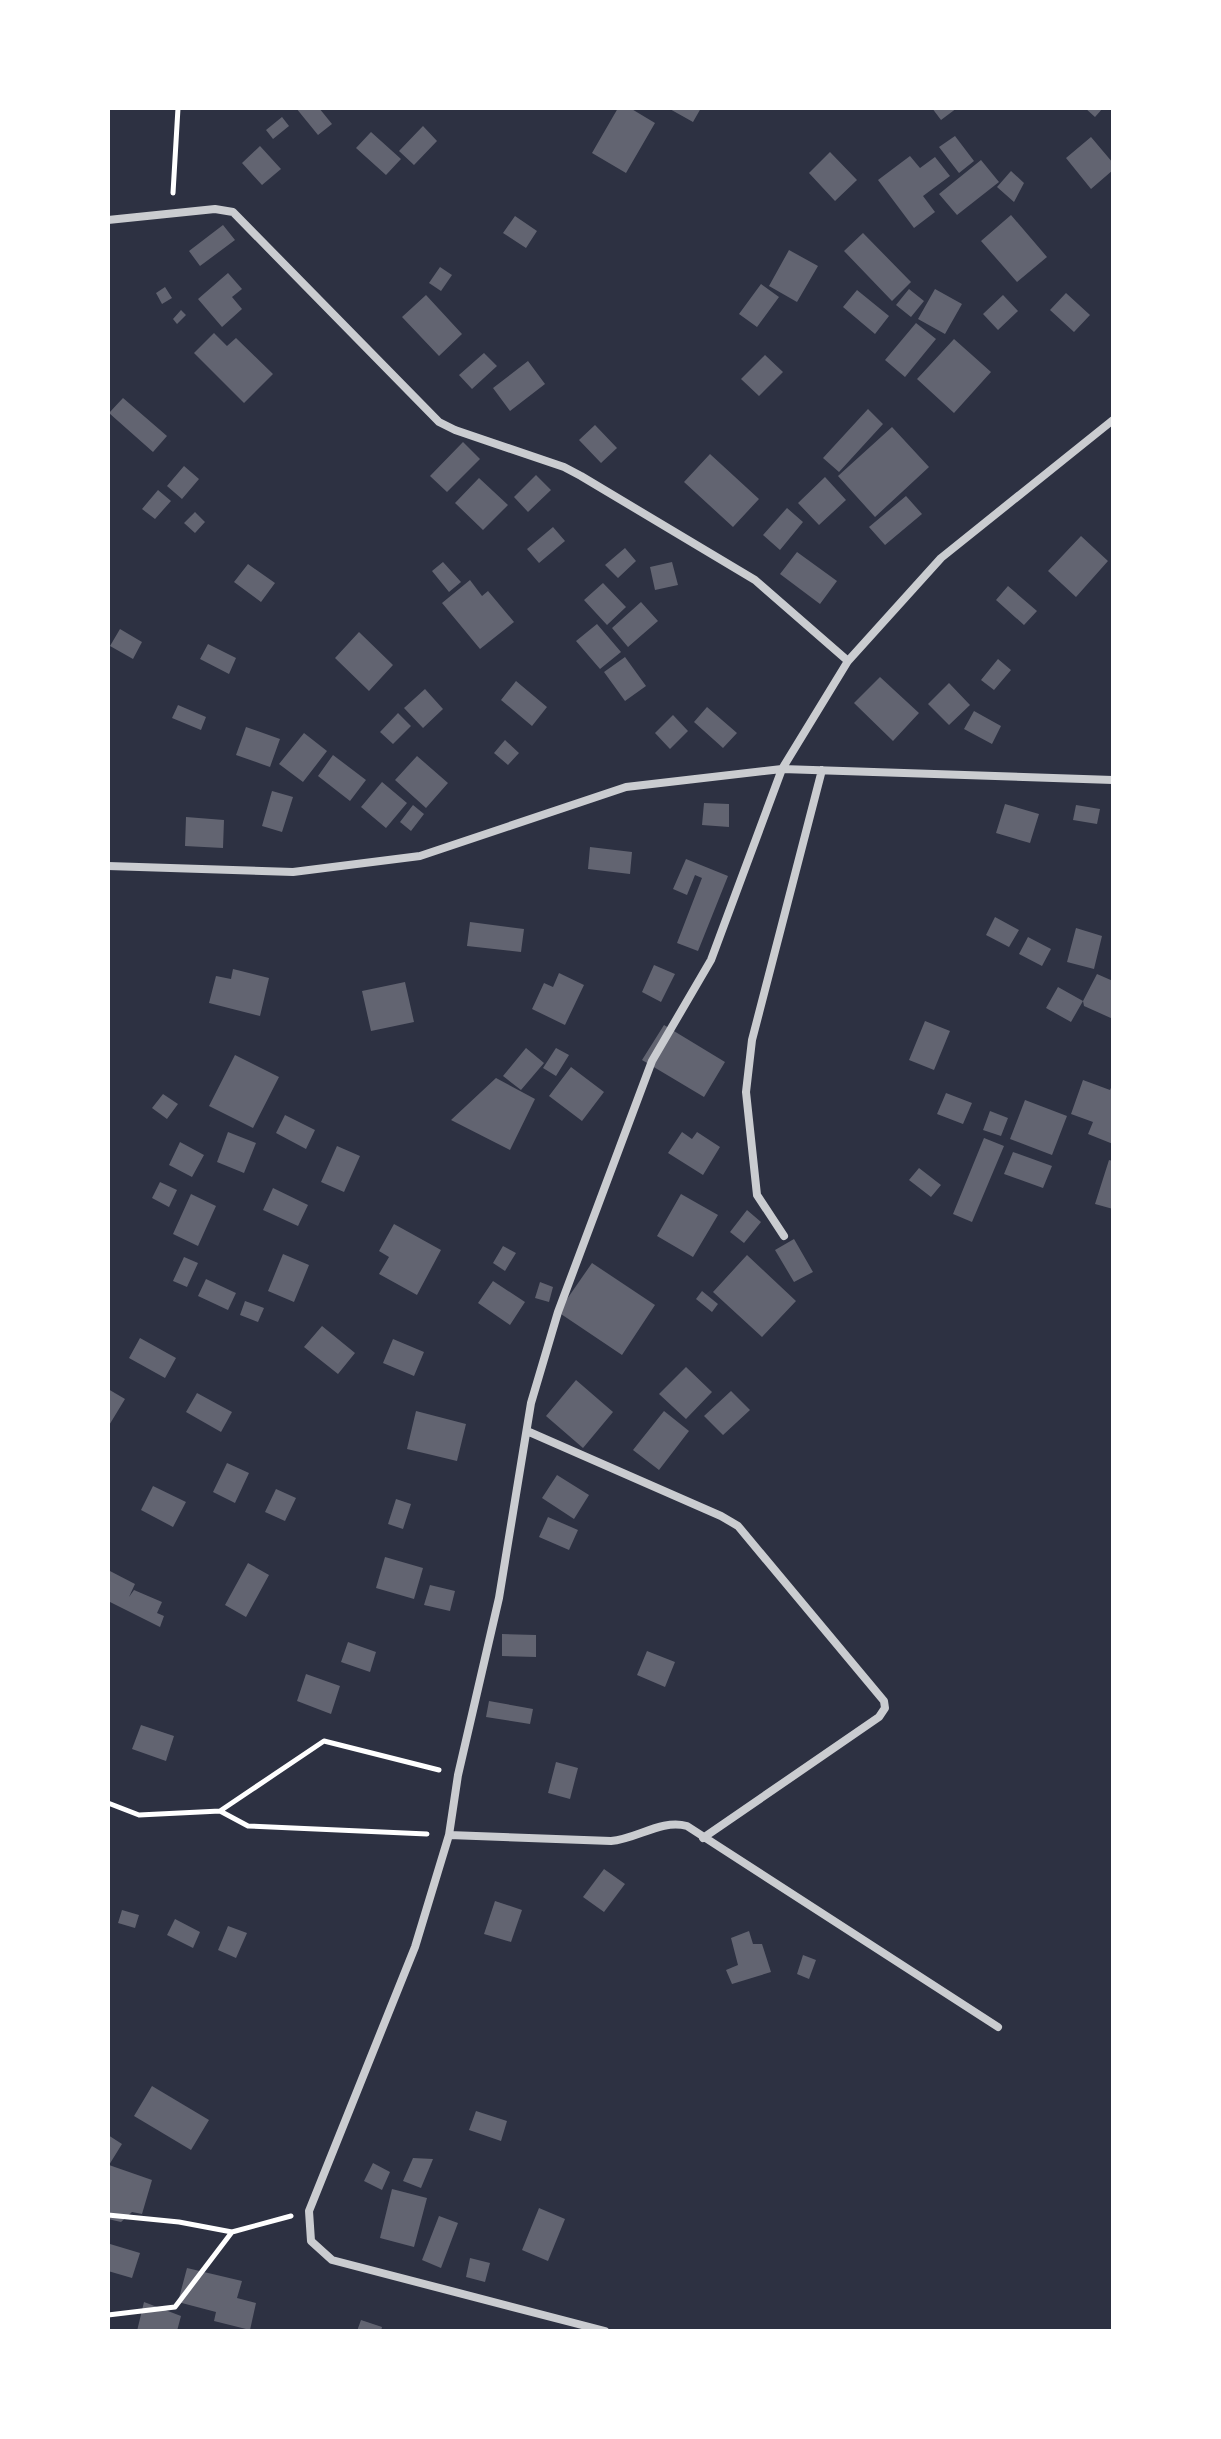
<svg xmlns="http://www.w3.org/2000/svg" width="1221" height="2439" font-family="'IBM Plex Sans',sans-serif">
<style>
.building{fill:#626471}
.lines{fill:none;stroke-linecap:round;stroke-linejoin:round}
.path{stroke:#fff;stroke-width:5}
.minor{stroke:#caccd0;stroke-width:8}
</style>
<rect width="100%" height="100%" fill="#2d3142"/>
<!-- building -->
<path class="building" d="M296 108H319L332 124 318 135Z
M618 108H630L655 123 626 173 592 153Z
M668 108H701L693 122Z
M932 108H957L941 120Z
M1085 108H1103L1095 117Z
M282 117 289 126 273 139 266 130Z
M423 126 437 141 414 165 399 151Z
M371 132 401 159 386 175 356 148Z
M955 136 974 161 959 173 939 147Z
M1091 137 1113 163V170L1091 189 1066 158Z
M260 146 281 169 262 185 242 163Z
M830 152 857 180 835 201 809 173Z
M910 156 920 168 935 157 950 176 923 196 935 212 914 228 878 180Z
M981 160 999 182 957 215 939 194Z
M1011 171 1024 183 1014 202 997 187Z
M1011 215 1047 257 1017 282 981 241Z
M515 216 537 231 526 248 503 233Z
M223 225 235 240 200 266 189 251Z
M863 233 911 282 892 301 844 251Z
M789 250 818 266 797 302 769 286Z
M440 267 452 275 441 291 429 283Z
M228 273 242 289 232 297 242 309 222 327 198 299Z
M761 284 779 297 757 327 739 314Z
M165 287 172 298 162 304 156 293Z
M909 289 924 301 911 317 896 305Z
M935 289 962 304 945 334 918 319Z
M857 290 889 316 875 334 843 307Z
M1066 293 1090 315 1074 332 1050 310Z
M426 295 462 334 439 356 402 317Z
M1003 295 1018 311 998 330 983 314Z
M181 310 186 315 177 324 173 319Z
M916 323 936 339 905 377 885 360Z
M214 333 227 346 236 338 273 374 244 403 194 353Z
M954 339 991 372 954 413 917 379Z
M484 353 497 366 472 389 459 375Z
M765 355 783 372 759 396 741 379Z
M528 361 545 384 510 411 493 388Z
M123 398 167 436 153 452 109 413Z
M868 409 883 424 839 472 823 458Z
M595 425 617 448 601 463 579 440Z
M892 427 929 467 875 517 838 476Z
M463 442 480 459 447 492 430 476Z
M710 454 759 499 733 527 684 482Z
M184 466 199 479 182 499 167 486Z
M536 475 551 490 528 512 514 497Z
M825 477 846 500 819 525 798 503Z
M479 478 508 505 483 530 455 503Z
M158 490 171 501 155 519 142 509Z
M906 496 922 514 885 545 869 527Z
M787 508 803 522 780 550 763 535Z
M195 512 205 522 195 533 184 523Z
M553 527 565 541 539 563 527 549Z
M1081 536 1108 561 1076 597 1048 571Z
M625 548 636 561 618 578 605 565Z
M797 552 837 581 820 604 780 574Z
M443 562 461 582 449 592 432 571Z
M672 562 678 585 655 590 650 567Z
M248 564 275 583 261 602 234 582Z
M470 580 482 596 488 591 514 622 480 649 442 603Z
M603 583 626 607 607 625 584 600Z
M1008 586 1037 611 1024 625 996 600Z
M641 602 658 621 628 647 612 628Z
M597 624 621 652 600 669 576 641Z
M120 629 142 642 133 659 110 646Z
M359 632 393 665 369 691 335 658Z
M208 644 236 658 229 674 200 659Z
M625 657 646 686 625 701 604 672Z
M998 659 1011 670 994 690 981 680Z
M880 677 919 713 893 741 854 703Z
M516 681 547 707 532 726 501 700Z
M949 683 970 705 949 725 928 704Z
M425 689 443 709 423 728 404 708Z
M178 705 206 717 201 730 172 718Z
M707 707 737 733 723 748 694 722Z
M974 711 1001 726 992 744 964 729Z
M398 713 411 726 393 744 380 732Z
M673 715 688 731 670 749 655 733Z
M246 727 280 739 270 767 236 755Z
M304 733 327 751 303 782 279 764Z
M505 740 519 753 508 765 494 753Z
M333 755 366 780 350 801 318 776Z
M417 756 448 783 426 808 395 780Z
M382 782 407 803 386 828 361 807Z
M272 791 293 797 282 832 262 826Z
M704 803 729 804V827L702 825Z
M1005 804 1039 814 1030 843 996 833Z
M413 805 424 814 411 831 400 822Z
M1076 805 1100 809 1097 824 1073 820Z
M186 817 224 820 223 848 185 846Z
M590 847 632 852 630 874 588 869Z
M686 859 728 876 698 951 677 943 702 878 695 875 687 895 673 889Z
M995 917 1019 930 1009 947 986 935Z
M470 922 524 929 521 952 467 946Z
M1076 928 1102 936 1094 969 1067 962Z
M1028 937 1051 949 1042 966 1019 954Z
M654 965 675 974 661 1002 642 992Z
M233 969 269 978 260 1016 209 1003 216 976 231 979Z
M559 973 584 985 565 1025 532 1009 544 983 553 987Z
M1097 974 1113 981V1019L1084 1006 1083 1001Z
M405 982 414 1022 371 1031 362 991Z
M1058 987 1083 1001 1071 1022 1046 1008Z
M925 1021 950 1031 934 1070 909 1060Z
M664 1025 725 1062 704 1097 642 1060Z
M526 1048 544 1063 521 1090 503 1076Z
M556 1048 569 1055 556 1076 543 1068Z
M235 1055 279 1077 253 1128 209 1106Z
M571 1067 604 1092 582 1121 549 1096Z
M496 1078 535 1099 510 1150 451 1120Z
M1083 1080 1110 1090 1113 1083V1144L1088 1134 1093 1122 1071 1114Z
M946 1093 972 1103 963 1124 937 1114Z
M163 1094 178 1104 167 1119 152 1108Z
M1025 1100 1067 1116 1052 1155 1010 1139Z
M990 1111 1008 1118 1001 1136 983 1130Z
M285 1115 315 1130 306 1149 276 1133Z
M228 1132 256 1143 244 1173 217 1162Z
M682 1132 692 1139 697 1132 720 1147 703 1175 668 1153Z
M984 1138 1004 1146 972 1222 953 1214Z
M180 1142 204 1155 192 1177 169 1165Z
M337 1146 360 1156 344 1192 321 1182Z
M1013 1152 1052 1166 1043 1188 1004 1174Z
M1109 1160 1113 1161V1209L1095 1204Z
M919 1168 941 1185 931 1197 909 1180Z
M160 1182 177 1190 169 1207 152 1198Z
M273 1188 308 1205 298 1226 263 1210Z
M191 1194 216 1206 198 1246 173 1234Z
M681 1194 718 1215 693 1257 657 1236Z
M747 1210 761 1222 744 1243 730 1232Z
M394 1224 441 1250 417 1295 379 1274 389 1257 379 1251Z
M794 1239 813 1272 794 1282 775 1250Z
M503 1246 516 1253 505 1271 493 1263Z
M283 1254 309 1265 294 1302 268 1291Z
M747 1255 796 1301 762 1337 713 1292Z
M184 1257 198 1263 187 1287 173 1281Z
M592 1263 655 1305 622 1355 558 1312Z
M206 1279 236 1293 228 1310 198 1296Z
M493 1281 525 1302 510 1325 478 1303Z
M540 1282 553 1287 549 1302 535 1298Z
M702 1291 718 1304 712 1312 696 1299Z
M245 1301 264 1308 258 1322 240 1315Z
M322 1326 355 1353 338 1374 304 1347Z
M140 1338 176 1358 165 1378 129 1358Z
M393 1339 424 1352 414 1376 383 1363Z
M686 1367 712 1392 686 1419 659 1394Z
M576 1380 613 1412 583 1448 546 1416Z
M108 1389 125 1399 108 1427Z
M731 1391 750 1410 723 1435 704 1416Z
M197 1393 232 1412 221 1432 186 1412Z
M416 1411 466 1424 457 1461 407 1449Z
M664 1411 689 1431 659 1470 633 1450Z
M227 1463 249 1473 235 1503 213 1492Z
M557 1475 589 1495 574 1519 542 1498Z
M153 1486 186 1502 173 1527 141 1510Z
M276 1489 296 1498 285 1521 265 1512Z
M396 1499 411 1504 403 1529 388 1524Z
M548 1517 578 1530 569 1550 539 1537Z
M385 1557 423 1568 414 1599 376 1588Z
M248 1563 269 1575 246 1617 225 1605Z
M108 1570 135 1584 129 1597 134 1590 162 1602 157 1613 164 1616 160 1627 108 1601Z
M430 1585 455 1591 450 1611 424 1605Z
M502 1634 536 1635V1657L502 1656Z
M348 1642 376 1652 370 1672 341 1662Z
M647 1651 675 1662 665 1687 637 1675Z
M306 1674 340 1686 331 1714 297 1701Z
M489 1701 533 1709 530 1724 486 1717Z
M141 1725 174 1736 166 1761 132 1749Z
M556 1762 578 1768 570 1799 548 1793Z
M604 1869 625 1884 604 1912 583 1897Z
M495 1901 522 1910 511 1942 484 1934Z
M122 1910 139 1915 135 1928 118 1923Z
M175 1919 200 1932 193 1948 167 1935Z
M228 1926 247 1933 236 1958 218 1950Z
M749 1931 753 1944H762L771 1972 732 1984 726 1970 738 1965 731 1938Z
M803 1955 816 1960 809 1979 797 1974Z
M152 2086 209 2120 191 2150 134 2116Z
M476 2111 507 2121 501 2141 469 2130Z
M108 2135 122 2144 109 2165 152 2180 142 2214 132 2212 121 2222 108 2219Z
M413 2158 433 2159 421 2188 403 2181Z
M373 2163 390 2172 382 2190 364 2181Z
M392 2189 427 2198 414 2247 380 2238Z
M539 2208 565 2219 548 2261 522 2250Z
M439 2216 458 2223 441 2268 422 2260Z
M110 2244 140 2253 132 2278 108 2271Z
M470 2258 490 2263 485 2282 466 2277Z
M187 2268 242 2281 237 2298 256 2303 250 2330 214 2321 216 2312 178 2302Z
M144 2302 181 2316 177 2331H137Z
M361 2320 382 2327 381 2331H357Z"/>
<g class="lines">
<!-- path -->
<path class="path" d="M173 193 178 108
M108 1803 139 1815 220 1811 324 1741 439 1770
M220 1811 248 1826 427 1834
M108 2215 179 2222 232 2232
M108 2315 175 2307 232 2232 291 2216"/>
<!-- minor -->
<path class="minor" d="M108 220 215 209 233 212 439 422 455 430 564 467 581 476 755 580 848 661
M108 866 293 872 420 856 626 787 782 769 1113 780
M784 1236 757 1195 746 1092 752 1040 822 770
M527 1431 721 1516 738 1526 884 1701 885 1708 879 1717 703 1838
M449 1835 611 1841C637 1839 661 1819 687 1826L998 2027
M605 2331 332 2260 311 2241 309 2211 415 1947 449 1835 458 1775 499 1598 531 1403 558 1312 652 1061 711 960 782 769 848 661 941 558 1113 420"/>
</g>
<!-- border -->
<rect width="1221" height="2439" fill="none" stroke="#ffffff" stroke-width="220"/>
</svg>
